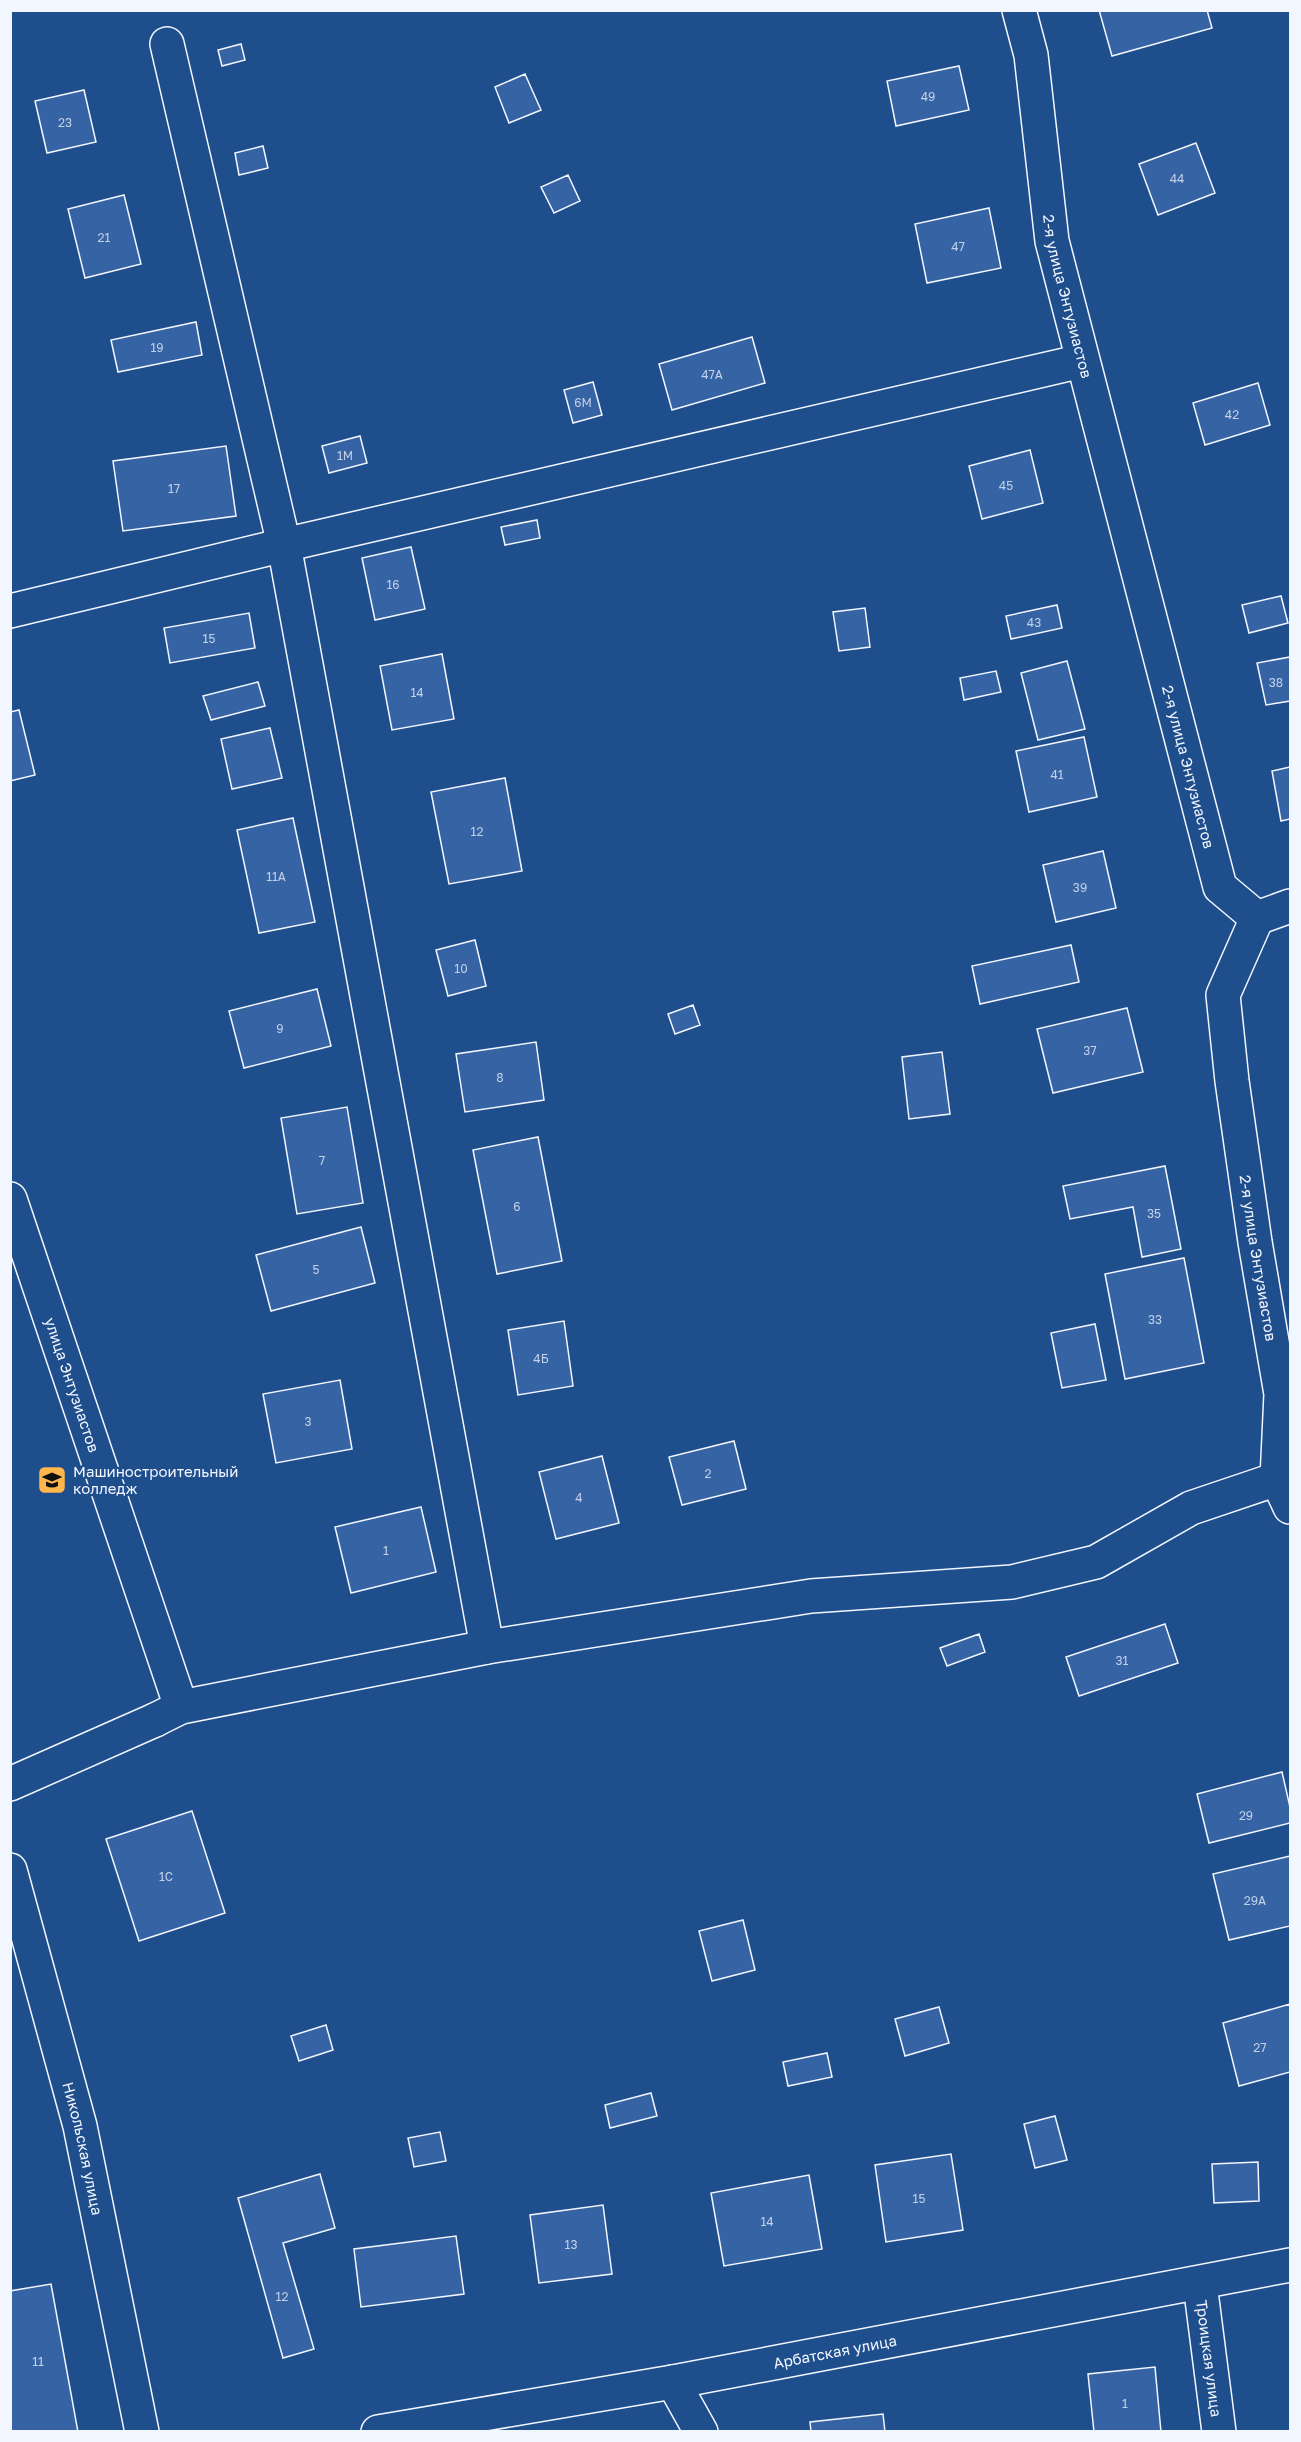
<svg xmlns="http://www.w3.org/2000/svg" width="1301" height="2442" font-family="'Golos Text',sans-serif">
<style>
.building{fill:#3563a3;stroke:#f2f6ff;stroke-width:1.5}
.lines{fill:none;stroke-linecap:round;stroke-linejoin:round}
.minor-casing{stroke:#f2f6ff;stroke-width:36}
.tertiary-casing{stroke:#f2f6ff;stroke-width:36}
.minor{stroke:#1f4e8c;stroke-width:33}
.tertiary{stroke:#1f4e8c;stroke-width:33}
.labels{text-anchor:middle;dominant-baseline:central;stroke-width:4.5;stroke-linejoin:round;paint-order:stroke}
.number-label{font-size:12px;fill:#c3d1e8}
.street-label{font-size:15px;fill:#f2f6ff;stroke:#1f4e8c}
.poi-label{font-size:15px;fill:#f2f6ff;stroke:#1f4e8c;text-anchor:start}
</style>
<rect width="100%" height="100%" fill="#1f4e8c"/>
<!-- building -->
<path class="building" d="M1099 10H1207L1212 28 1112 56Z
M241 44 245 60 222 66 218 50Z
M959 66 969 110 896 126 887 81Z
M525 74 541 110 509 123 495 87Z
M84 90 96 142 47 153 35 101Z
M1196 143 1215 193 1158 215 1139 164Z
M263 146 268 168 239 175 235 153Z
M568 175 580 201 554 213 541 187Z
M124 195 141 264 85 278 68 209Z
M989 208 1001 268 927 283 915 224Z
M196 322 202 355 118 372 111 340Z
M752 337 765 383 672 410 659 364Z
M593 382 602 415 573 423 564 390Z
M1258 383 1270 425 1205 445 1193 403Z
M360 436 367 463 329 473 322 446Z
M226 446 236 516 123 531 113 461Z
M1030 450 1043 503 982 519 969 466Z
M537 520 540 538 505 545 501 527Z
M411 547 425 609 375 620 362 558Z
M1281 596 1288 623 1249 633 1242 605Z
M1057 605 1062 628 1011 639 1006 616Z
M865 608 870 647 839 651 833 612Z
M249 613 255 648 170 663 164 628Z
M442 654 454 719 392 730 380 666Z
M1290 657V701L1266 705 1257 663Z
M1067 661 1085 729 1038 740 1021 673Z
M996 671 1001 692 964 700 960 678Z
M258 682 265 706 211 720 203 696Z
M19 710 35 775 10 781V712Z
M270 728 282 778 232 789 221 739Z
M1084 737 1097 797 1029 812 1016 751Z
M1290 767V819L1281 821 1272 771Z
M505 778 522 871 449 884 431 792Z
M293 818 315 922 259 933 237 830Z
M1103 851 1116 908 1056 922 1043 865Z
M475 940 486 986 448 996 436 950Z
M1071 945 1079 982 980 1004 972 966Z
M317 989 331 1046 244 1068 229 1011Z
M693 1005 700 1025 675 1034 668 1014Z
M1127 1008 1143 1072 1053 1093 1037 1029Z
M536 1042 544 1100 465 1112 456 1054Z
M942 1052 950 1114 909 1119 902 1057Z
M347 1107 363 1203 297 1214 281 1118Z
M538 1137 562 1261 497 1274 473 1150Z
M1165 1166 1181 1249 1142 1257 1133 1207 1070 1219 1063 1186Z
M361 1227 375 1283 271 1311 256 1255Z
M1184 1258 1204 1363 1125 1379 1105 1274Z
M564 1321 573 1386 518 1395 508 1330Z
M1095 1324 1106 1380 1062 1388 1051 1333Z
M340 1380 352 1449 276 1463 263 1394Z
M734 1441 746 1489 682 1505 669 1457Z
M602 1456 619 1523 556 1539 539 1472Z
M421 1507 436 1572 351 1593 335 1527Z
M1165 1624 1178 1663 1079 1696 1066 1657Z
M979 1634 985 1652 947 1666 940 1648Z
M1282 1772 1290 1807V1823L1209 1843 1197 1794Z
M192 1811 225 1913 139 1941 106 1839Z
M1290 1856V1926L1229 1940 1213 1874Z
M743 1920 755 1970 712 1981 699 1931Z
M1290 2004V2072L1239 2086 1223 2023Z
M939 2007 949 2043 905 2056 895 2019Z
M326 2025 333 2050 299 2061 291 2036Z
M827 2053 832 2077 788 2086 783 2062Z
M651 2093 657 2116 610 2128 605 2105Z
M1055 2116 1067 2160 1035 2168 1024 2124Z
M440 2132 446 2161 414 2167 408 2138Z
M951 2154 963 2230 886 2242 875 2165Z
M1258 2162 1259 2201 1214 2203 1212 2164Z
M320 2174 335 2228 283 2243 314 2349 283 2358 238 2198Z
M809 2175 822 2249 724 2266 711 2193Z
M603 2205 612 2274 539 2283 530 2215Z
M456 2236 464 2294 361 2307 354 2249Z
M51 2284 78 2432H10V2291Z
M1155 2367 1161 2432H1094L1088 2374Z
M883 2414 885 2432H811L810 2422Z"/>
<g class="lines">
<!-- minor casing -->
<g class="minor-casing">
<g id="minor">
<path id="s1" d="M1019 10 1031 55 1052 241 1220 887 1257 918 1223 995 1232 1081 1255 1242 1281 1394 1277 1479 1290 1507"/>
<path d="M167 44 284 545 487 1647"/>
<path d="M10 611 284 545 1082 361"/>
<path d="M1257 918 1290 906"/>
<path id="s2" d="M10 1199 181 1707"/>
<path d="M155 1720 181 1707 487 1647 811 1596 1012 1582 1096 1562 1191 1508 1277 1479"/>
<path id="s3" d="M10 1870 80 2126 142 2432"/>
<path id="s4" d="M1200 2284 1219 2432"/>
<path d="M673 2382 701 2432"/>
<path id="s5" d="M378 2432 673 2382 1290 2265"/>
</g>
</g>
<!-- tertiary casing -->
<g class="tertiary-casing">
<path id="tertiary" d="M10 1784 155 1720"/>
</g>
<!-- minor -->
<use href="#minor" class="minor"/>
<!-- tertiary -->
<use href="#tertiary" class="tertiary"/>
</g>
<!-- icons -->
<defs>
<g id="university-square" transform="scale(1.5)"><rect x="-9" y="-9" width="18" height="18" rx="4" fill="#ffb74d" stroke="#1f4e8c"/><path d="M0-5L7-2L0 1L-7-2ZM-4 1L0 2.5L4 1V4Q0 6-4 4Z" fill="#111"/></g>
</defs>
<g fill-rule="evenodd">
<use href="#university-square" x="52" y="1480"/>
</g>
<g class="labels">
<!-- number labels -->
<g class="number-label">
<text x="928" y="96">49</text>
<text x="65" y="122">23</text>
<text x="1177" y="178">44</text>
<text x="104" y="237">21</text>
<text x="958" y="246">47</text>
<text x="157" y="347">19</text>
<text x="712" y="374">47А</text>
<text x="583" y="402">6М</text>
<text x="1232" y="414">42</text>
<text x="345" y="455">1М</text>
<text x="1006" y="485">45</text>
<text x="174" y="488">17</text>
<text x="393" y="584">16</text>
<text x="1034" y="622">43</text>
<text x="209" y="638">15</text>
<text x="1276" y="682">38</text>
<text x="417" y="692">14</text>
<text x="1057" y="774">41</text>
<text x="477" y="831">12</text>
<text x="276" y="876">11А</text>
<text x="1080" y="887">39</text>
<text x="461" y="968">10</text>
<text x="280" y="1028">9</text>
<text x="1090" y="1050">37</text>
<text x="500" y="1077">8</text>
<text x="322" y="1160">7</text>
<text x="517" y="1206">6</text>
<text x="1154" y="1213">35</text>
<text x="316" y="1269">5</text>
<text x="1155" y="1319">33</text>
<text x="541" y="1358">4Б</text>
<text x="308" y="1421">3</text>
<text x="708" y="1473">2</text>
<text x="579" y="1497">4</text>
<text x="386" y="1550">1</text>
<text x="1122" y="1660">31</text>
<text x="1246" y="1815">29</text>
<text x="166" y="1876">1С</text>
<text x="1255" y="1900">29А</text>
<text x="1260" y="2047">27</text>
<text x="919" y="2198">15</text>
<text x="767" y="2221">14</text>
<text x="571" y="2244">13</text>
<text x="282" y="2296">12</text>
<text x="38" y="2361">11</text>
<text x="1125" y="2403">1</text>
</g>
<!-- street labels -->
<g class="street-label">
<text stroke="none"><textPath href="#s1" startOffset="291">2-я улица Энтузиастов</textPath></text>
<text stroke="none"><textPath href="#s1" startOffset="777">2-я улица Энтузиастов</textPath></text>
<text stroke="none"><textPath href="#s1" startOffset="1299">2-я улица Энтузиастов</textPath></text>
<text stroke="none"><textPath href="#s2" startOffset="196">улица Энтузиастов</textPath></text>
<text stroke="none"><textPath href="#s3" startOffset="288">Никольская улица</textPath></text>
<text stroke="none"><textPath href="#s5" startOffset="464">Арбатская улица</textPath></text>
<text stroke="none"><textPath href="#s4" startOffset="75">Троицкая улица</textPath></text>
</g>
<!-- poi labels -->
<g class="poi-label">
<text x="73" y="1471">Машиностроительный<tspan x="73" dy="17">колледж</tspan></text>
</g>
</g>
<!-- border -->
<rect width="1301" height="2442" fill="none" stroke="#f2f6ff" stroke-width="24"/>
</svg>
